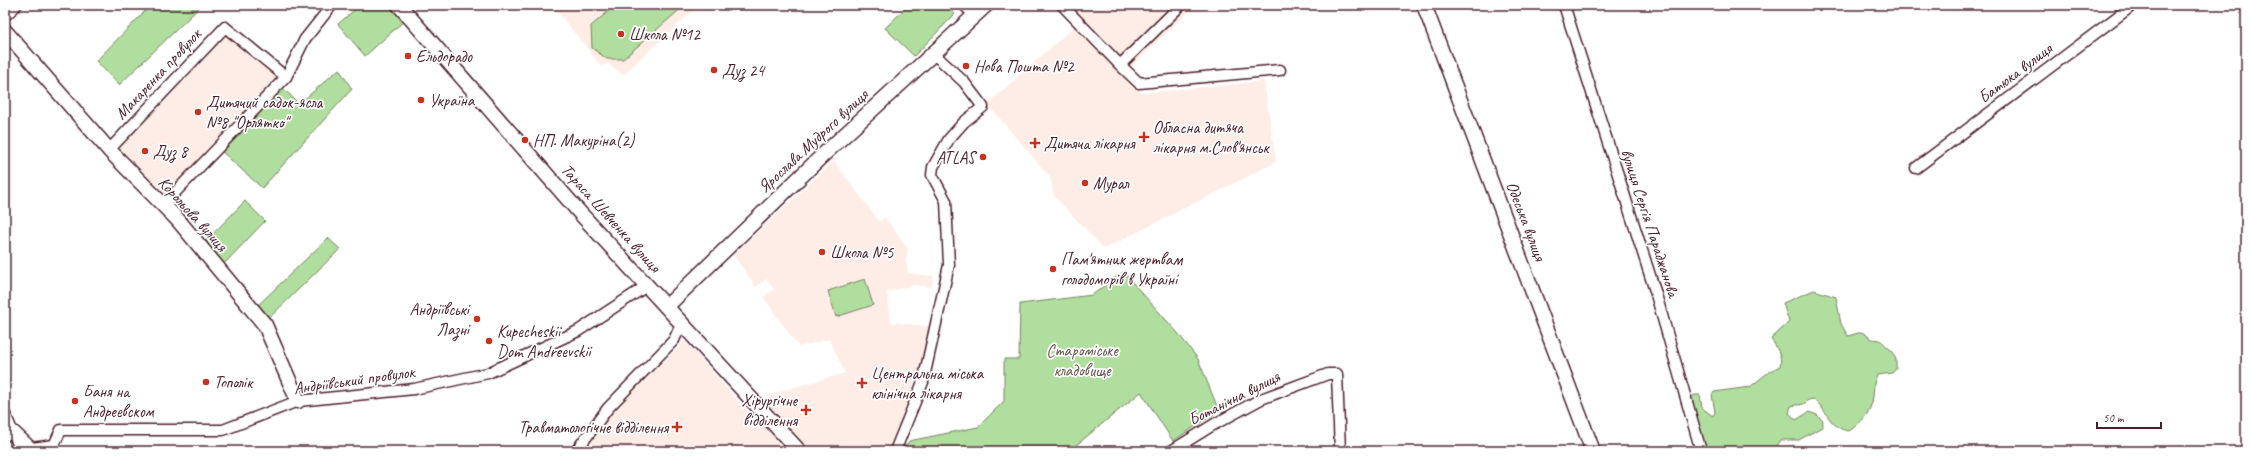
<svg xmlns="http://www.w3.org/2000/svg" width="2251" height="456" font-family="Caveat,sans-serif">
<style>
.built{fill:#feede7}
.green{fill:#afde9e;stroke:#7c7e64}
.lines{fill:none;stroke-linecap:round;stroke-linejoin:round}
.street-casing{stroke:#4a1f2b;stroke-width:13}
.secondary-casing{stroke:#4a1f2b;stroke-width:17}
.street{stroke:#fff;stroke-width:10}
.secondary{stroke:#fff;stroke-width:14}
.poi-dot{fill:#c8321e;stroke:#fff;stroke-width:1.5}
.labels{text-anchor:middle;dominant-baseline:central;stroke-width:3.5;stroke-linejoin:round;paint-order:stroke}
.poi-label{font-size:17px;fill:#4a1f2b;stroke:#fff;text-anchor:start}
.street-label{font-size:17px;fill:#4a1f2b;stroke:#fff}
.park-label{font-size:17px;fill:#68584e;stroke:#fff}
</style>
<rect width="100%" height="100%" fill="#fff"/>
<filter id="ink" filterUnits="userSpaceOnUse"><feTurbulence type="fractalNoise" baseFrequency=".025" numOctaves="2"/><feDisplacementMap in="SourceGraphic" scale="8" xChannelSelector="R" yChannelSelector="G"/><feConvolveMatrix kernelMatrix="1 2 1 2 8 2 1 2 1" color-interpolation-filters="sRGB"/></filter>
<g filter="url(#ink)">
<!-- built -->
<path class="built" d="M552 5H699L623 75 608 64 601 66Z
M1071 5H1196L1131 67Z
M1075 26 1142 93 1264 81 1276 162 1104 249 1054 196 1050 177 995 113 986 105Z
M225 30 284 77 165 201 113 147Z
M834 161 879 221 885 217 908 249 906 261 908 273 934 276 932 287 913 285 887 292 891 322 933 327 900 427 889 451H592L589 447 611 411 685 341 748 412 774 393 845 373 829 339 799 347 763 297 774 289 766 279 756 287 733 255Z"/>
<!-- green -->
<path class="green" d="M151 5H202L119 85 96 61Z
M360 5H387L404 21 365 56 338 24Z
M616 5H685L623 59H607L592 48 591 26Z
M909 5H946L955 14 914 56 885 28Z
M339 69 352 89 262 188 220 150 281 86 299 104Z
M245 201 265 221 223 265 202 245Z
M328 238 340 249 266 321 254 309Z
M1123 272 1177 332 1198 359 1219 411 1173 441 1141 392 1069 451H903L909 441 978 427 1004 401V359H1019L1020 304 1092 295Z
M865 279 873 305 836 317 828 291Z
M1814 290 1836 297 1841 324 1848 336 1862 332 1872 339 1880 340 1893 352 1896 360V369L1892 373 1877 375C1873 383 1874 389 1873 397 1871 413 1861 423 1849 431 1829 429 1827 408 1813 399L1808 400 1804 404 1791 406 1789 413 1796 420 1809 412 1817 415 1823 421 1822 427 1799 440H1782L1778 444V451H1704L1691 397 1695 395H1700L1702 408 1713 416 1715 412 1712 395 1714 392 1750 387 1770 371 1780 366C1783 356 1776 347 1771 339L1789 322 1783 303Z"/>
<g class="lines">
<!-- street casing -->
<g class="street-casing">
<path id="street" d="M964 5 975 16
M1062 5 1120 65 1181 5
M1564 5 1655 291 1701 451
M1120 65 1139 83 1280 70
M109 150 225 27 286 77 305 39 332 5
M1916 168 2133 5
M163 205 286 77
M5 414 21 451
M5 436 14 431 32 448 54 445 61 430H223L298 401 414 389 488 373 578 331 648 285
M576 451 608 408 674 340 682 322
M895 451 923 382 949 265 946 201 932 175 933 167 949 139 964 122 983 107 964 82 934 54
M1171 451 1213 425 1261 399 1328 374H1337L1340 451"/>
</g>
<!-- secondary casing -->
<g class="secondary-casing">
<path id="secondary" d="M399 5 580 213 799 451
M1424 5 1593 451
M5 13 14 5
M5 31 109 150 178 220 265 325 298 401
M667 306 824 154 986 5"/>
</g>
<!-- street -->
<use href="#street" class="street"/>
<!-- secondary -->
<use href="#secondary" class="secondary"/>
</g>
</g>
<!-- markers -->
<g class="poi-dot">
<circle cx="621" cy="34" r="4"/>
<circle cx="408" cy="56" r="4"/>
<circle cx="966" cy="66" r="4"/>
<circle cx="714" cy="70" r="4"/>
<circle cx="421" cy="100" r="4"/>
<circle cx="198" cy="112" r="4"/>
<path d="M1142 131h4v4h4v4h-4v4h-4v-4h-4v-4h4z"/>
<circle cx="525" cy="140" r="4"/>
<path d="M1033 137h4v4h4v4h-4v4h-4v-4h-4v-4h4z"/>
<circle cx="145" cy="151" r="4"/>
<circle cx="983" cy="157" r="4"/>
<circle cx="1085" cy="183" r="4"/>
<circle cx="822" cy="252" r="4"/>
<circle cx="1053" cy="269" r="4"/>
<circle cx="477" cy="319" r="4"/>
<circle cx="489" cy="341" r="4"/>
<circle cx="206" cy="382" r="4"/>
<path d="M860 377h4v4h4v4h-4v4h-4v-4h-4v-4h4z"/>
<circle cx="75" cy="401" r="4"/>
<path d="M804 404h4v4h4v4h-4v4h-4v-4h-4v-4h4z"/>
<path d="M675 421h4v4h4v4h-4v4h-4v-4h-4v-4h4z"/>
</g>
<g class="labels">
<!-- poi labels -->
<g class="poi-label">
<text x="629" y="34">Школа №12</text>
<text x="416" y="56">Ельдорадо</text>
<text x="974" y="66">Нова Пошта №2</text>
<text x="722" y="70">Дуз 24</text>
<text x="429" y="100">Україна</text>
<text x="206" y="102">Дитячий садок-ясла<tspan x="206" dy="20">№8 "Орлятко"</tspan></text>
<text x="1153" y="127">Обласна дитяча<tspan x="1153" dy="20">лікарня м.Слов'янськ</tspan></text>
<text x="533" y="140">НП. Макуріна(2)</text>
<text x="1044" y="143">Дитяча лікарня</text>
<text x="153" y="151">Дуз 8</text>
<text x="975" y="157" text-anchor="end">ATLAS</text>
<text x="1093" y="183">Мурал</text>
<text x="830" y="252">Школа №5</text>
<text x="1061" y="259">Пам'ятник жертвам<tspan x="1061" dy="20">голодоморів в Україні</tspan></text>
<text x="469" y="309" text-anchor="end">Андріївські<tspan x="469" dy="20">Лазні</tspan></text>
<text x="497" y="331">Kupecheskii<tspan x="497" dy="20">Dom Andreevskii</tspan></text>
<text x="871" y="373">Центральна міська<tspan x="871" dy="20">клінічна лікарня</tspan></text>
<text x="214" y="382">Тополік</text>
<text x="83" y="391">Баня на<tspan x="83" dy="20">Андреевском</tspan></text>
<text x="797" y="400" text-anchor="end">Хірургічне<tspan x="797" dy="20">відділення</tspan></text>
<text x="668" y="427" text-anchor="end">Травматологічне відділення</text>
</g>
<!-- street labels -->
<g class="street-label">
<text transform="translate(2015 73) rotate(-37)">Батюка вулиця</text>
<text transform="translate(158 74) rotate(-47)">Макаренка провулок</text>
<text transform="translate(813 141) rotate(-43)">Ярослава Мудрого вулиця</text>
<text transform="translate(193 214) rotate(48)">Корольова вулиця</text>
<text transform="translate(611 218) rotate(48)">Тараса Шевченка вулиця</text>
<text transform="translate(1526 221) rotate(69)">Одеська вулиця</text>
<text transform="translate(1650 223) rotate(72)">вулиця Сергія Параджанова</text>
<text transform="translate(354 380) rotate(-8)">Андріївський провулок</text>
<text transform="translate(1234 398) rotate(-27)">Ботанічна вулиця</text>
</g>
<!-- park labels -->
<g class="park-label">
<text x="1082" y="350">Староміське<tspan x="1082" dy="20">кладовище</tspan></text>
</g>
</g>
<!-- margin -->
<rect width="2251" height="456" fill="none" stroke="#fff" stroke-width="20"/>
<rect x="10" y="10" width="2231" height="436" fill="none" stroke="#4a1f2b" stroke-width="1.5" filter="url(#ink)"/>
<!-- scale -->
<path d="M2097 422v6h64v-6" fill="none" stroke="#4a1f2b" stroke-width="2"/>
<text x="2103" y="422" font-size="12" fill="#4a1f2b" stroke="#ffffff" stroke-width="3" paint-order="stroke">50 m</text>
</svg>
